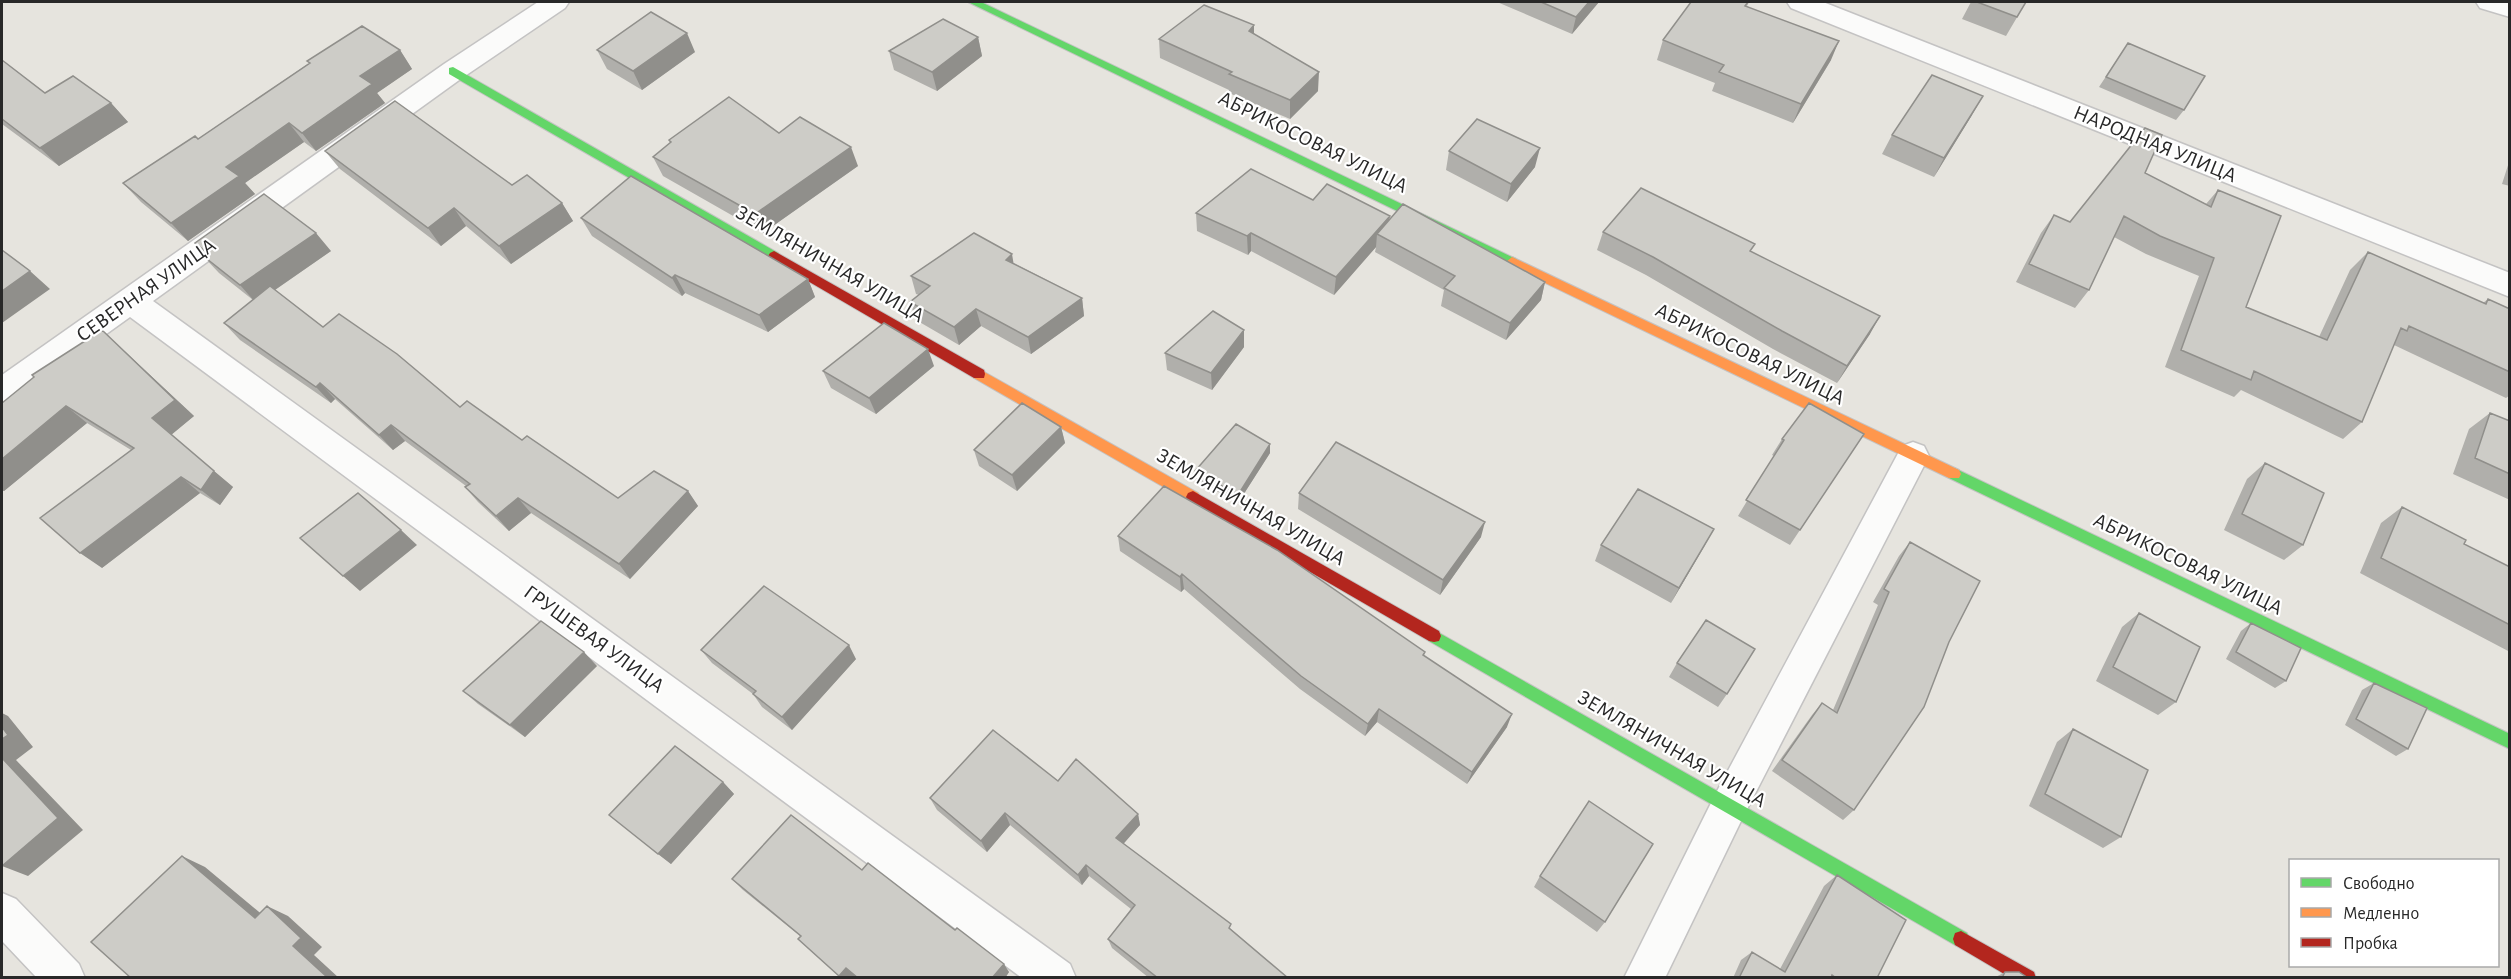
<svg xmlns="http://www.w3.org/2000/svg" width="2511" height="979" font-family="'Alegreya Sans',sans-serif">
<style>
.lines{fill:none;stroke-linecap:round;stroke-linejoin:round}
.street-casing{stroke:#c4c3c3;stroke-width:3}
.fast-casing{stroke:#c4c3c3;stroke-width:2}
.slow-casing{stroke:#c4c3c3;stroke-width:2}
.jam-casing{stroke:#c4c3c3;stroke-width:2}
.street{fill:#fbfbfa;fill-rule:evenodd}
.fast{fill:#63d668;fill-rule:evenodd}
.slow{fill:#ff974d;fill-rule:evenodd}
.jam{fill:#b3261e;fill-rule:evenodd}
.wall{fill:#b0afab}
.shaded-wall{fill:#908f8b}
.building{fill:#cdccc7;stroke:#908f8b;stroke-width:1.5}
.labels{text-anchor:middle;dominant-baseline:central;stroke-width:4.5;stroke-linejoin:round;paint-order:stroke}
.street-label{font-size:21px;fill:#282828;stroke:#fff}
</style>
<rect width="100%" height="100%" fill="#e6e4de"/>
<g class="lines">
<!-- street casing -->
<g class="street-casing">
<path id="street" d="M538 2H569L565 8 462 78 153 301 1070 964 1076 978H1022L130 317 13 401 2 405V375L444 64Z
M1787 2H1823L2510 273V297L1791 8Z
M2476 2H2510V17L2480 8Z
M1913 442 1924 446 1929 456 1742 819 1665 978H1624L1716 793 1902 446Z
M2 893 16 899 79 964 85 978H37L2 941Z"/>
</g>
<!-- fast casing -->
<g class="fast-casing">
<path id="fast" d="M968 2H981L1516 259 1518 262 1516 265H1508Z
M453 67 778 253 780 256 778 259H770L449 74V68Z
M1954 468 2510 734V749L1949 478 1947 474 1949 470Z
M1434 630 1967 933 1969 939 1967 945 1961 947 1955 945 1429 641 1427 636 1429 631Z"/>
</g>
<!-- slow casing -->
<g class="slow-casing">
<path id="slow" d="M1512 257 1959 470 1961 474 1959 478H1949L1508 265 1506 262Z
M979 369 1198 493 1200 497 1198 501 1193 503 1188 501 974 378 973 374 974 370Z"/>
</g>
<!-- jam casing -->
<g class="jam-casing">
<path id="jam" d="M774 251 984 370 985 374 984 378H974L770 259 768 256 770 253Z
M1193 491 1439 631 1441 636 1439 641 1434 642 1429 641 1188 501 1186 497 1188 493Z
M1961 931 2034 972 2036 978H2011L1955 945 1953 939 1955 933Z"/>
</g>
<!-- street -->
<use href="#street" class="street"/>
<!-- fast -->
<use href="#fast" class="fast"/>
<!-- slow -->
<use href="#slow" class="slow"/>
<!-- jam -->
<use href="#jam" class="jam"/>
</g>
<!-- wall -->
<path class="wall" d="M1497 2H1599L1572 34Z
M1749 2 1747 6 1831 60 1793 123 1712 91 1715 83 1657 60 1663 40Z
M1971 2H2026L2006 36 1962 19Z
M1254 25V34L1318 91 1290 119 1229 93V90L1160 58 1159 39Z
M978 37 982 56 937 91 894 70 889 51Z
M2128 43 2184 110 2176 120 2099 87Z
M400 50 412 69 377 93 385 103 316 151 304 142 245 183 255 194 188 241 141 202 123 183 198 139 309 63 307 61Z
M597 50 695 52 642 90 607 69Z
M2 60 45 93 111 103 128 122 59 166 2 124Z
M1972 115 1934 177 1882 154 1892 135Z
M779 133 858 166 763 233 663 176 653 157 670 143 669 140Z
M325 151 512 185 562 203 573 221 511 264 466 226 441 246 340 169Z
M1449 151 1535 167 1507 202 1446 170Z
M2510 159V186L2502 184Z
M2145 173 2206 204 2218 190 2246 307 2319 337 2350 270 2368 252 2483 303 2488 299 2510 309V395L2506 398 2394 345 2362 422 2343 439 2241 390 2234 397 2165 367 2199 276 2146 254 2114 237 2089 290 2075 308 2016 282 2041 233 2054 215 2070 222Z
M1313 200 1389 221 1545 282 1541 300 1506 340 1441 306 1444 290 1375 252 1376 247 1334 295 1251 251 1248 255 1197 231 1196 213Z
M581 218 808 279 815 297 768 332 685 293 682 296 592 236Z
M1603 232 1752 252 1870 334 1837 383 1773 349 1646 275 1597 250Z
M195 243 331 251 275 290 323 327 460 407 522 440 618 498 688 491 698 506 630 579 531 513 509 531 478 502 465 487 466 486 405 441 393 450 335 399 331 403 240 340 224 323 253 300 219 273 202 255 205 253Z
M1014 263 1082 298 1084 316 1031 354 981 326 959 345 916 320 910 302 919 295 916 294 911 276Z
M1244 330V347L1212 390 1167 370 1165 353Z
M121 348 194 416 171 435 233 487 220 505 200 493 102 568 131 450 87 423 4 491 2 490V403Z
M934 366 876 414 831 388 823 371Z
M2490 413 2510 421V500L2453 474 2469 429Z
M1061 427 1065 443 1017 491 979 466 974 450Z
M1864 434 1790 545 1738 516 1774 456 1772 455 1782 439Z
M1270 444V453L1238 503 1195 479V471Z
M2265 463 2303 545 2284 560 2224 530 2247 479Z
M1299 493 1481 537 1440 595 1298 509Z
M2402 507 2464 544 2510 567V652L2360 573 2381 523Z
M1118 536 1425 652 1424 656 1507 727 1467 784 1377 722 1365 736 1300 689 1184 589 1181 592 1120 551Z
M1910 542 1854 810 1843 820 1772 771 1812 715 1822 703 1833 710 1878 605 1873 602 1899 556Z
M1601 545H1705L1671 603 1595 561Z
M2139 613 2176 702 2158 715 2096 681 2122 627Z
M2251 623 2286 681 2275 688 2226 659 2241 631Z
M701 650 856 659 792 730 762 707 753 694 712 663Z
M1677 663 1727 694 1718 707 1669 677Z
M597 666 525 737 478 704 463 691Z
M2374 683 2408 749 2396 756 2345 725 2362 690Z
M2073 729 2121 837 2103 848 2029 806 2057 742Z
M1058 781 1138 814 1140 825 1123 843 1232 930 1288 978H1149L1112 948 1108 939 1131 909 1089 876 1082 885 1010 825 987 852 937 810 930 798Z
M723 782 734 794 671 864 609 815Z
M862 870 1009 972 1005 978H857L855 976 854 978H841L798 939 800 936 743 890 732 879Z
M1837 875 1877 978H1733L1741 960 1752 952 1780 969 1824 886Z
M1540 876 1605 922 1597 932 1534 887Z
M2005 972 2028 978H1994Z"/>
<!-- shaded-wall -->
<path class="shaded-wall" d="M1589 2H1599L1572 34 1576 17Z
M1254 25V45L1249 31Z
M687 33 695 52 642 90 633 71Z
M978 37 982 56 937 91 932 72Z
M1839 41 1831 60 1793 123 1801 104Z
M400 50 412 69 377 93 385 103 316 151 302 133 360 76Z
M1319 72 1318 91 1290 119V100Z
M1983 96 1972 115 1934 177 1944 158Z
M111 103 128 122 59 166 40 148Z
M289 123 304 142 245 183 255 194 188 241 171 223 226 167Z
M851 147 858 166 763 233 755 214Z
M1540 148 1535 167 1507 202 1511 184Z
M562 203 573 221 511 264 499 246Z
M454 208 466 226 441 246 428 228Z
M1390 216 1387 234H1377L1376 247 1334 295 1336 277Z
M316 233 331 251 256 303 240 285Z
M1251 233V251L1248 255 1247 236Z
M1012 254 1015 272 1006 260Z
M30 271 50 289 2 323V291Z
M675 275 685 293 682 296 672 278Z
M808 279 815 297 768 332 759 315Z
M1545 282 1541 300 1506 340 1510 323Z
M1082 298 1084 316 1031 354 1028 337Z
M976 309 981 326 959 345 954 327Z
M1880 316 1870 334 1837 383 1847 366Z
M102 330 121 348 194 416 171 435 152 418Z
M1244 330V347L1212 390 1211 373Z
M928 349 934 366 876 414 869 398Z
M320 383 335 399 331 403 316 387Z
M66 406 87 423 4 491 2 490V459Z
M391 425 405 441 393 450 379 435Z
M1061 427 1065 443 1017 491 1012 475Z
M1270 444V453L1238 503V495Z
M214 471 233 487 220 505 201 490Z
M181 477 200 493 102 568 80 553Z
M688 491 698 506 630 579 619 564Z
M518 498 531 513 509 531 496 516Z
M1485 522 1481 537 1440 595 1443 580Z
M1714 529 1705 545 1671 603 1679 588Z
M401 530 417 545 360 591 343 576Z
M1182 574 1184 589 1181 592 1180 577Z
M849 645 856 659 792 730 782 717Z
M584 652 597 666 525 737 510 725Z
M1379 709 1377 722 1365 736 1368 724Z
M2 713 8 716 33 747 16 760 83 830 28 876 2 866Z
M1512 714 1507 727 1467 784 1472 772Z
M723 782 734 794 671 864 658 854Z
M1005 813 1010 825 987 852 981 841Z
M1138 814 1140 825 1119 849 1116 838Z
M182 856 205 867 277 927 255 918Z
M1086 865 1089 876 1082 885 1078 875Z
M267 906 288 916 322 947 314 955 339 978H328L293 946Z
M1004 964 1009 972 1005 978H992Z
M846 968 855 976 854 978H841L839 976Z"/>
<!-- building -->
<path class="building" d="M1541 2H1589L1576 17Z
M1691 2H1748L1745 6 1839 41 1801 104 1719 72 1724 65 1663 40Z
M1977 2H2026L2017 17Z
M1204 5 1254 25 1249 31 1319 72 1290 100 1229 74 1232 72 1159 39Z
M651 12 687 33 633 71 597 50Z
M943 19 978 37 932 72 889 51Z
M362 26 400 50 360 76 372 84 302 133 289 123 226 167 239 176 171 223 123 183 195 136 198 139 310 63 307 61Z
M2128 43 2205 76 2184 110 2106 77Z
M2 60 45 93 73 76 111 103 40 148 2 119Z
M1932 75 1983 96 1944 158 1892 135Z
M729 97 779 133 800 117 851 147 755 214 653 157 671 142 669 140Z
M395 101 512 185 527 175 562 203 499 246 454 208 428 228 325 151Z
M1477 119 1540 148 1511 184 1449 151Z
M2145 128 2162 135 2145 173 2211 207 2218 190 2281 216 2246 307 2327 340 2368 252 2486 304 2488 299 2510 309V372L2409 326 2407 331 2401 328 2362 422 2254 371 2251 380 2181 350 2214 258 2160 236 2124 216 2089 290 2029 264 2054 215 2070 222Z
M1251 169 1313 200 1327 184 1390 216 1336 277 1251 233 1247 236 1196 213Z
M631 176 808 279 759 315 675 275 672 278 581 218Z
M1641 188 1755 244 1750 251 1880 316 1847 366 1782 331 1653 257 1603 232Z
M264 194 316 233 240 285 202 255 206 252 195 243Z
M1403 204 1545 282 1510 323 1444 288 1455 276 1377 234Z
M974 233 1012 254 1006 260 1082 298 1028 337 976 309 954 327 910 302 930 286 911 276Z
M2 250 30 271 2 291Z
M270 286 323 327 339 314 397 354 460 407 467 401 522 440 527 436 618 498 654 471 688 491 619 564 518 498 496 516 465 487 470 484 391 425 379 435 320 383 316 387 224 323Z
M1213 311 1244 330 1211 373 1165 353Z
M884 323 928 349 869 398 823 371Z
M102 330 175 400 152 418 214 471 201 490 181 477 80 553 40 518 134 448 66 406 2 459V403L34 377 32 375Z
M1022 403 1061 427 1012 475 974 450Z
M1809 403 1864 434 1800 530 1746 500 1784 440 1782 439Z
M2490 413 2510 421V474L2475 458Z
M1236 424 1270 444 1238 495 1195 471Z
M1336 442 1485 522 1443 580 1299 493Z
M2265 463 2324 493 2303 545 2242 514Z
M1164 486 1277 550 1425 652 1423 655 1512 714 1472 772 1379 709 1368 724 1301 676 1182 574 1180 577 1118 536Z
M1638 489 1714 529 1679 588 1601 545Z
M358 493 401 530 343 576 300 538Z
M2402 507 2466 540 2464 544 2510 567V625L2381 558Z
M1910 542 1980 581 1949 642 1924 707 1854 810 1782 760 1822 703 1837 713 1889 592 1884 589Z
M764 586 849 645 782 717 753 694 756 691 701 650Z
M2139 613 2200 647 2176 702 2113 667Z
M1706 620 1755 649 1727 694 1677 663Z
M541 621 584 652 510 725 463 691Z
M2251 623 2301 648 2286 681 2236 652Z
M2374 683 2427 708 2408 749 2356 719Z
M2 727 8 735 2 739Z
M2073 729 2148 770 2121 837 2045 794Z
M993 730 1058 781 1076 759 1138 814 1116 838 1231 924 1229 928 1288 978H1158L1108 939 1135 905 1086 865 1078 875 1005 813 981 841 930 798Z
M675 746 723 782 658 854 609 815Z
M2 758 58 818 2 866Z
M1589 801 1653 844 1605 922 1540 876Z
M791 815 862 870 868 863 955 930 957 928 1004 964 992 978H858L846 968 839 976 798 939 801 936 732 879Z
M182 856 255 918 267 906 301 938 293 946 328 978H131L91 942Z
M1837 875 1906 920 1877 978H1836L1832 975 1831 978H1739L1752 952 1785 972Z
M2005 972H2019L2028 978H2002Z"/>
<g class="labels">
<!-- street labels -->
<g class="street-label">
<text transform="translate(1313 142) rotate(26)">АБРИКОСОВАЯ УЛИЦА</text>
<text transform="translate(2155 144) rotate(22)">НАРОДНАЯ УЛИЦА</text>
<text transform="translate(830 264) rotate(30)">ЗЕМЛЯНИЧНАЯ УЛИЦА</text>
<text transform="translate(146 290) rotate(-35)">СЕВЕРНАЯ УЛИЦА</text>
<text transform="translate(1750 354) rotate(26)">АБРИКОСОВАЯ УЛИЦА</text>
<text transform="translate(1251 507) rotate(30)">ЗЕМЛЯНИЧНАЯ УЛИЦА</text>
<text transform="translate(2188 564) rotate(26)">АБРИКОСОВАЯ УЛИЦА</text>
<text transform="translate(594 639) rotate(36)">ГРУШЕВАЯ УЛИЦА</text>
<text transform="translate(1672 749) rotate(30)">ЗЕМЛЯНИЧНАЯ УЛИЦА</text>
</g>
</g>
<!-- border -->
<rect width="2511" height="979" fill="none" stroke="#282828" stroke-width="6"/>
<!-- legend -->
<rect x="2289" y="859" width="210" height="108" fill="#ffffff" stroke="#a9a9a9" stroke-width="1.5"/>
<rect x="2301" y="878" width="30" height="9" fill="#63d668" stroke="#a9a9a9" stroke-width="1.5"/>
<text x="2343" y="889" font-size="18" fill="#282828">Свободно</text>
<rect x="2301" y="908" width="30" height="9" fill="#ff974d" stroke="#a9a9a9" stroke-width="1.5"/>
<text x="2343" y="919" font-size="18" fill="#282828">Медленно</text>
<rect x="2301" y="938" width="30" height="9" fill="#b3261e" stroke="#a9a9a9" stroke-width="1.5"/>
<text x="2343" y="949" font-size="18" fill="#282828">Пробка</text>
</svg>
